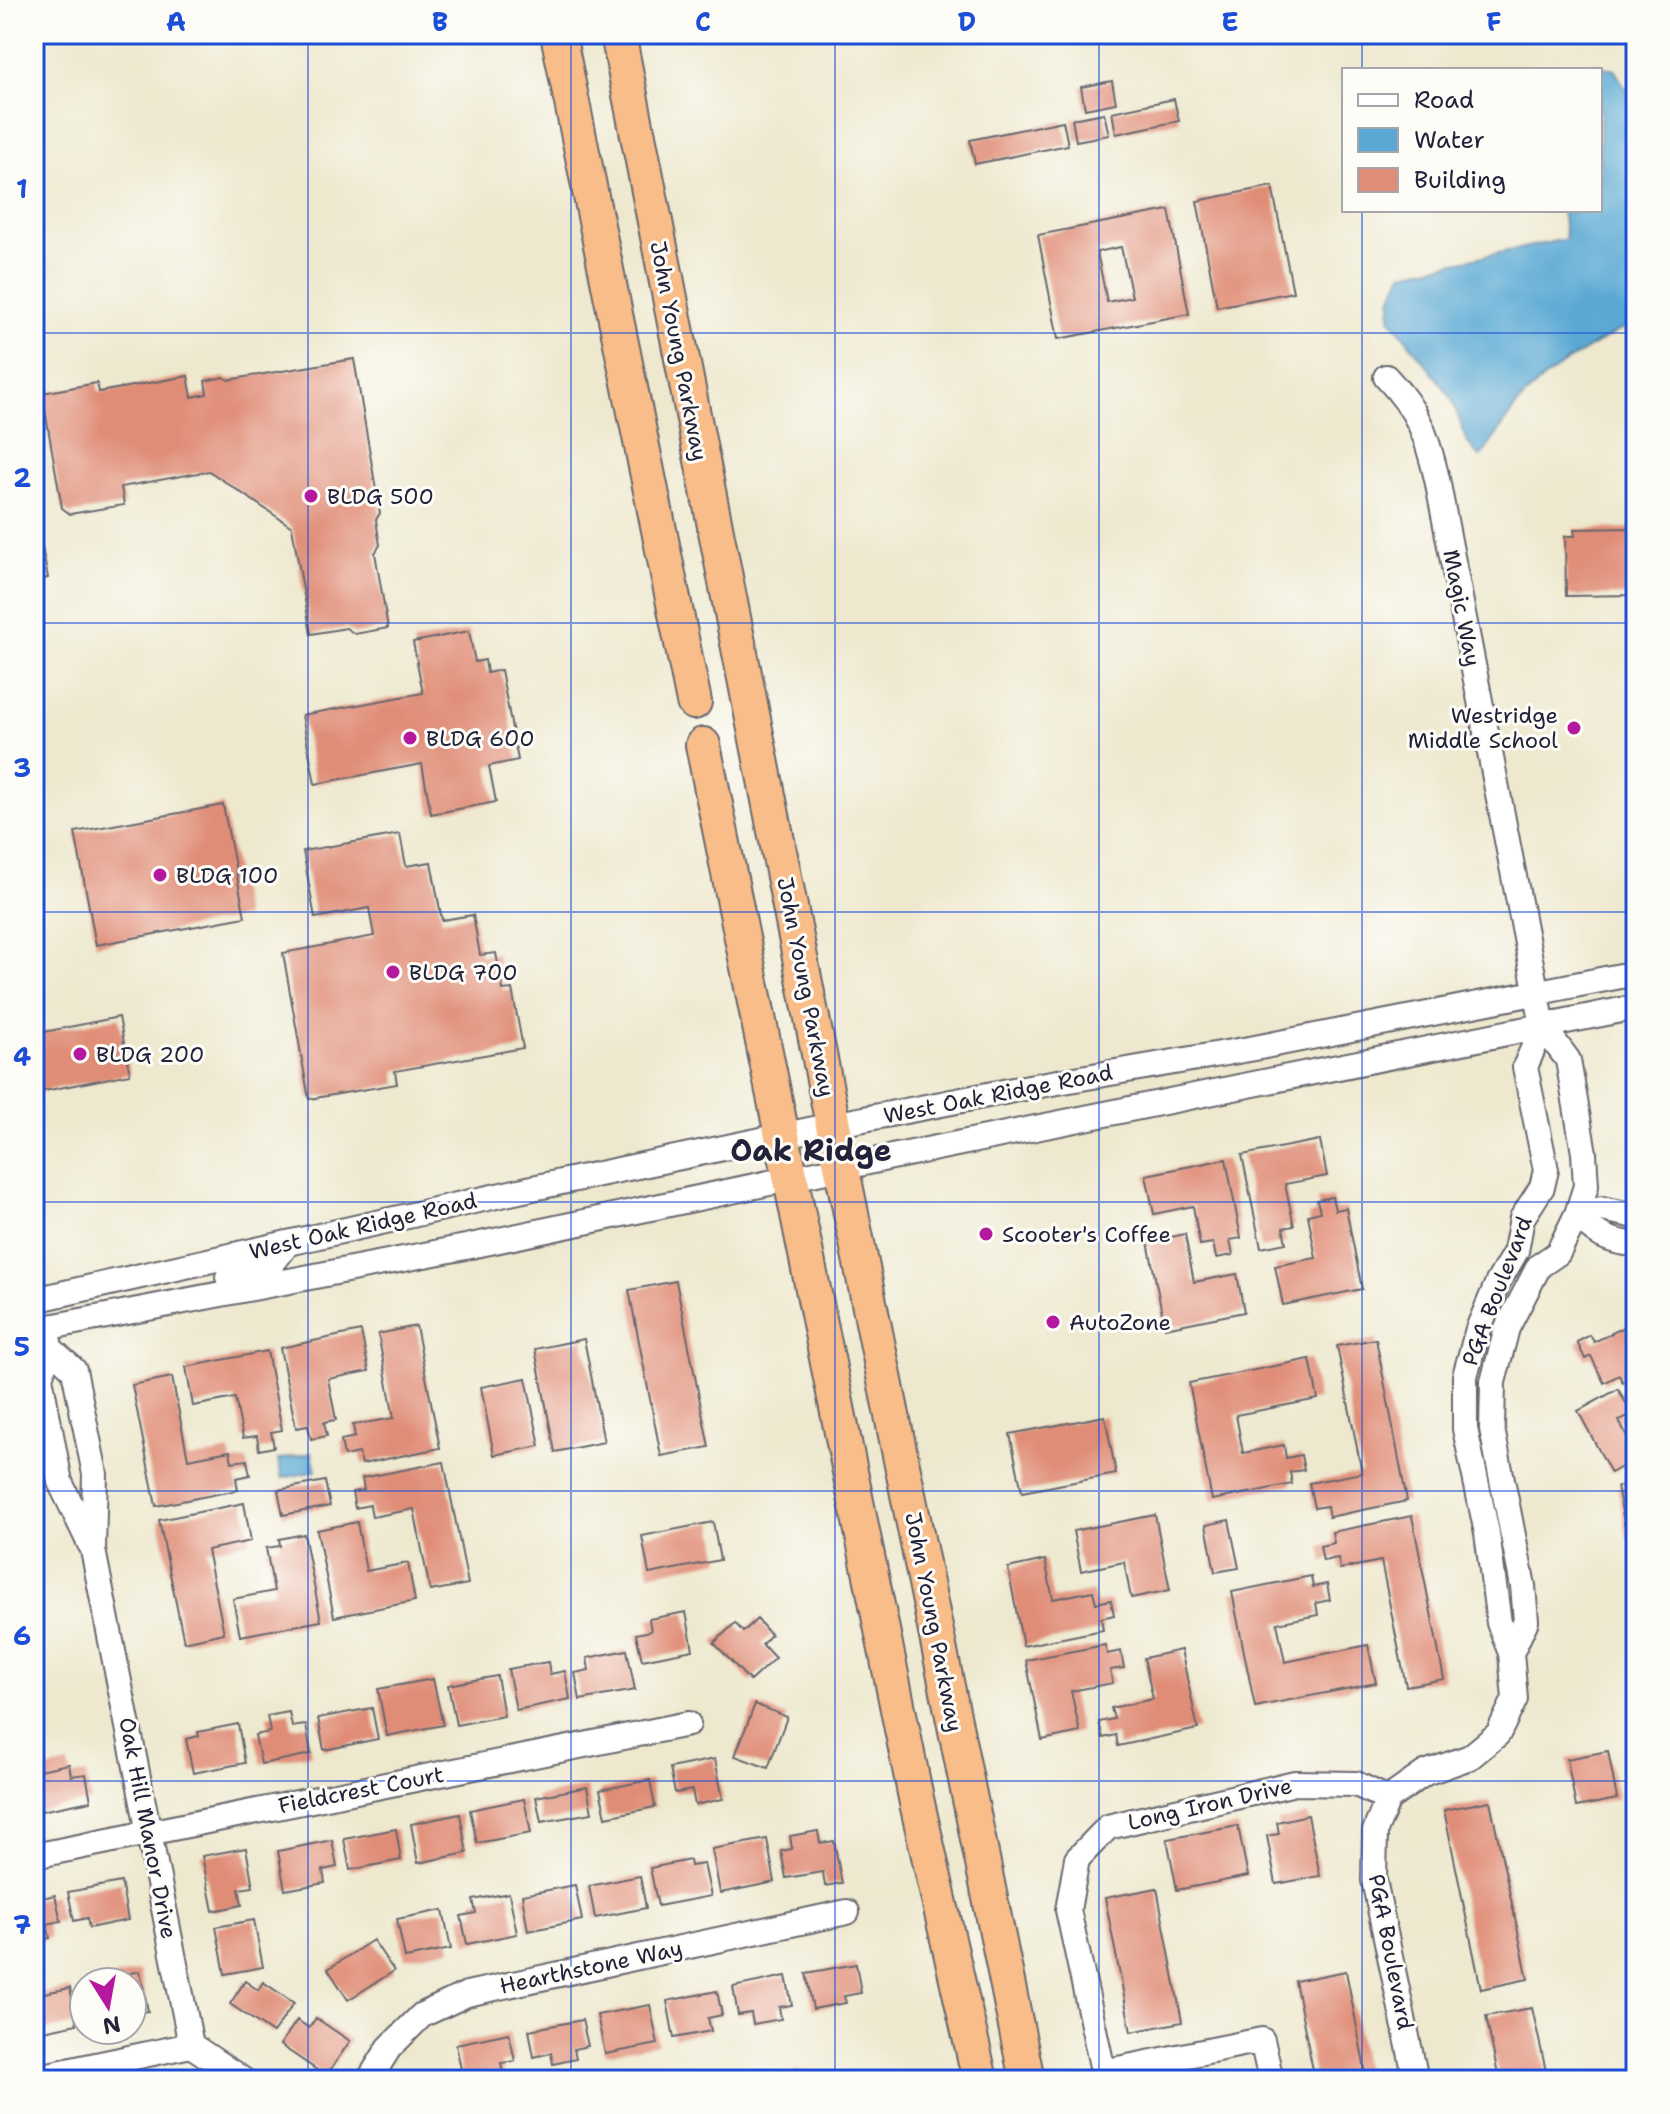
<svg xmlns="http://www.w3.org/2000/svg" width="1670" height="2114" font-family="'Shantell Sans',sans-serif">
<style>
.water{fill:#5aa9d4;stroke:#3e6688;stroke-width:2}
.building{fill:#e08d77;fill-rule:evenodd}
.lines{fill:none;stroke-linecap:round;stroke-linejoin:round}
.minor-casing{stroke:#69676e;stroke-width:28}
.highway-casing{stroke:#69676e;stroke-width:38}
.minor{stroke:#fff;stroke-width:24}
.highway{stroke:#f8bd89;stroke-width:34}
.grid{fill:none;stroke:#1d4ed8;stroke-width:2;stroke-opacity:0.55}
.poi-dot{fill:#b5179e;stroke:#fdfcf7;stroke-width:3}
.labels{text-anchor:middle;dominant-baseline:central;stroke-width:6;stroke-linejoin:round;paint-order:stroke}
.street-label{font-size:22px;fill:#22223b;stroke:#fdfcf7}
.poi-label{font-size:22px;fill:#22223b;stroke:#fdfcf7;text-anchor:start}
.district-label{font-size:30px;font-weight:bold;fill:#22223b;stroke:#fdfcf7}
.neatline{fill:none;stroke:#1d4ed8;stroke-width:3}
.grid-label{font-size:26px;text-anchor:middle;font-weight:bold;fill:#1d4ed8}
</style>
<rect width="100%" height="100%" fill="#fdfcf7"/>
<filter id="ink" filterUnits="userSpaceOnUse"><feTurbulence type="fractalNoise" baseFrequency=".0125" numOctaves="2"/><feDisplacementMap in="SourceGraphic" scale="16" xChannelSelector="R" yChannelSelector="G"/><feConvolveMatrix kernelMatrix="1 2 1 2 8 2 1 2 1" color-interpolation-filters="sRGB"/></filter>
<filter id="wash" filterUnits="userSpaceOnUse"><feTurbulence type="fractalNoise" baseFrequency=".006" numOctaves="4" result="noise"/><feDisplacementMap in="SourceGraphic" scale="32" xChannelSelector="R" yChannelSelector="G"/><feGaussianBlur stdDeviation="1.8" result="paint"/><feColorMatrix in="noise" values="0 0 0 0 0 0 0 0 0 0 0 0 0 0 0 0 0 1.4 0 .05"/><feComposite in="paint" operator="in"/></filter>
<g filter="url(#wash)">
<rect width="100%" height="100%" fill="#ede8ce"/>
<!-- water -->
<path class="water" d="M1594 64 1615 70 1628 94 1636 138V321C1599 343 1559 362 1528 393 1509 411 1498 437 1480 457L1468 443 1451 397 1390 318 1392 296 1403 273 1566 239 1562 210H1600V70H1574Z
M312 1453 316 1471 282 1478 278 1460Z"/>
<g id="blocks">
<!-- building -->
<path class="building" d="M1112 81 1116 103 1085 109 1081 87Z
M1174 99 1179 121 1116 134 1112 112Z
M1104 113 1109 135 1076 141 1072 119Z
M1063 121 1068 145 975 164 970 140Z
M1272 186 1293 292 1217 307 1197 201Z
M1169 210 1189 314 1058 339 1038 235ZM1121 247 1132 297 1107 302 1097 252Z
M354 359 380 513 376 520 380 545 375 553 388 628 355 634 346 628 311 634 292 527 209 471 121 487 124 505 70 514 62 508 42 393 97 383 99 392 188 376 192 397 207 394 205 381 224 377 228 380Z
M1636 528V595L1566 596 1565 536H1575L1574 529Z
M39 532 48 578 34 581V533Z
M469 631 475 662 485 660 487 673 501 670 518 760 489 766 496 802 431 814 422 764 315 784 302 715 423 693 413 642Z
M223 805 245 917 96 945 75 832Z
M400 834 406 866 431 862 442 920 473 915 480 955 496 953 503 990 512 989 523 1048 395 1071 397 1084 309 1099 283 953 374 936 369 908 315 918 303 851Z
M119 1017 130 1074 34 1093V1034Z
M1320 1140 1327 1176 1285 1184 1294 1226 1283 1228 1286 1243 1261 1248 1242 1155Z
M1226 1159 1241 1238 1230 1240 1233 1255 1216 1258 1213 1243 1200 1245 1193 1206 1154 1214 1146 1175Z
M1332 1197 1335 1210 1346 1208 1362 1289 1283 1305 1275 1266 1316 1258 1308 1215 1320 1212 1317 1200Z
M1185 1234 1194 1282 1237 1274 1244 1312 1165 1328 1148 1242Z
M676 1281 709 1447 661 1456 629 1290Z
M1636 1321V1376L1623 1383 1619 1375 1604 1383 1591 1356 1585 1359 1577 1342 1590 1335 1594 1342Z
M416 1326 440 1448 362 1464 359 1453 344 1456 341 1440 355 1437 353 1425 394 1418 378 1334Z
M361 1331 369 1371 328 1379 336 1420 324 1422 327 1436 311 1439 308 1426 296 1428 280 1348Z
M584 1339 604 1442 555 1452 535 1349Z
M1376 1339 1407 1501 1329 1517 1327 1506 1314 1508 1309 1483 1362 1473 1337 1346Z
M267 1351 282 1430 271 1432 274 1447 259 1450 257 1436 243 1438 235 1398 193 1406 186 1367Z
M1310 1359 1318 1399 1236 1415 1243 1453 1284 1445 1286 1458 1301 1455 1304 1470 1290 1472 1292 1484 1212 1500 1189 1383Z
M172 1377 188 1459 230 1451 232 1462 247 1460 250 1475 236 1478 238 1490 156 1506 132 1385Z
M526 1378 540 1446 494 1455 481 1387Z
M1618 1389 1632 1414 1619 1421 1636 1453V1459L1611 1473 1578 1411Z
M1105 1416 1116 1474 1022 1492 1010 1434Z
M444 1462 468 1584 430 1591 414 1509 372 1517 370 1505 355 1508 352 1492 364 1490 362 1478Z
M325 1481 330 1506 283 1515 278 1490Z
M1636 1484V1539L1628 1541 1617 1487Z
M244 1503 251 1541 207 1550 224 1633 184 1642 159 1520Z
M1155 1515 1170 1590 1131 1598 1124 1562 1081 1571 1073 1531Z
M1412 1516 1444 1679 1406 1686 1381 1561 1340 1569 1338 1558 1323 1561 1320 1546 1334 1543 1332 1532Z
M1229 1520 1239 1568 1215 1572 1206 1525Z
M357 1522 366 1571 408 1563 415 1601 334 1617 317 1530Z
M713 1522 720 1560 649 1574 642 1536Z
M304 1534 321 1621 240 1636 233 1599 274 1591 266 1548 280 1546 279 1539Z
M1045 1560 1053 1599 1093 1591 1096 1603 1111 1600 1114 1615 1101 1618 1103 1630 1023 1646 1008 1568Z
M1311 1576 1313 1587 1327 1584 1330 1600 1316 1603 1318 1615 1277 1623 1285 1662 1368 1645 1376 1683 1255 1707 1232 1592Z
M686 1612 693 1650 642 1660 636 1634 651 1631 649 1619Z
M757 1619 771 1635 762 1644 775 1658 750 1681 714 1643 735 1623 743 1632Z
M34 1632 43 1671 34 1673Z
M1105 1645 1107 1654 1121 1651 1124 1668 1110 1670 1113 1683 1071 1691 1080 1732 1042 1740 1026 1660Z
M627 1650 635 1690 580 1700 575 1673 589 1670 587 1658Z
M1181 1650 1198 1729 1118 1746 1116 1735 1103 1738 1099 1722 1114 1719 1111 1708 1153 1699 1144 1658Z
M548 1662 550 1674 565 1671 570 1699 516 1710 508 1669Z
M497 1676 504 1716 456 1725 448 1685Z
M433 1679 443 1725 387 1736 378 1689Z
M755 1704 787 1717 768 1768 735 1756Z
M372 1708 378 1739 324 1750 318 1718Z
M289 1712 292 1727 306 1725 311 1754 261 1764 255 1735 270 1732 267 1716Z
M238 1724 245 1763 193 1773 186 1739 199 1736 198 1732Z
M1608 1751 1617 1799 1576 1807 1567 1759Z
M715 1759 723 1799 695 1805 692 1790 675 1793 670 1768Z
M69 1764 71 1776 86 1774 91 1801 36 1812 34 1771Z
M650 1780 655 1807 606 1817 600 1790Z
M587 1787 592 1813 541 1822 536 1797Z
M524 1799 531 1833 477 1843 470 1810Z
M1490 1801 1528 1979 1481 1989 1444 1810Z
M460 1814 467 1853 418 1863 411 1824Z
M1308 1815 1320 1876 1276 1884 1267 1836 1279 1834 1277 1822Z
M1238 1826 1248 1876 1177 1890 1167 1839Z
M396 1829 401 1860 350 1870 344 1839Z
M818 1831 820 1843 834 1841 842 1883 825 1886 823 1872 786 1878 781 1851 792 1849 790 1836Z
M767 1839 775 1882 720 1893 712 1849Z
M332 1840 337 1867 323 1870 325 1883 285 1890 278 1851Z
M246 1848 253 1887 239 1889 242 1905 213 1911 202 1856Z
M690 1860 691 1866 704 1864 711 1896 658 1906 650 1868Z
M640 1876 646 1908 595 1918 589 1886Z
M121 1882 128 1920 89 1928 87 1918 74 1921 68 1892Z
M575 1885 582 1920 528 1931 522 1895Z
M1157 1888 1182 2022 1131 2032 1105 1898Z
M509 1893 517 1934 467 1944 461 1916 476 1913 473 1900Z
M55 1895 61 1921 47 1924 50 1938 34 1942V1900Z
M443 1910 451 1949 405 1958 397 1919Z
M254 1920 263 1967 225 1974 216 1927Z
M373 1940 394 1971 348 2000 328 1969Z
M856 1964 861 1993 844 1996 846 2003 813 2009 806 1973Z
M140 1971 148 2011 132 2014V1982H92Z
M1346 1971 1367 2080H1315L1295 1981Z
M786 1976 792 2005 779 2007 781 2019 753 2024 751 2013 738 2015 733 1987Z
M245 1981 258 1990 263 1982 294 2003 273 2033 230 2004Z
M70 1988 77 2024 34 2033V1995Z
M717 1991 722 2015 708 2018 711 2031 674 2038 667 2001Z
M650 2005 658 2044 605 2054 597 2015Z
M1532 2008 1548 2080H1499L1486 2016Z
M316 2018 350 2041 326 2076 280 2045 297 2020 309 2028Z
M582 2020 588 2046 574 2049 576 2059 553 2064 551 2053 534 2057 529 2030Z
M509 2033 515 2061 501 2063 504 2077 463 2080 456 2044Z
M794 2070 837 2076 836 2080H793Z"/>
</g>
</g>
<g filter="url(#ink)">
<use href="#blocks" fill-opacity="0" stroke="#69676e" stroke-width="2"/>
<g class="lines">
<!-- minor casing -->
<g class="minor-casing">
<path id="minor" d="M1386 377C1419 412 1426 433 1437 479L1543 1026 1568 1060 1584 1153 1586 1186 1577 1214 1558 1253 1539 1266 1507 1328 1493 1382 1492 1429 1523 1586 1526 1621 1511 1653
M1577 1214C1593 1234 1610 1243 1636 1244
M1577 1214 1602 1209 1636 1216
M228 1277 270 1266 288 1243
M34 1300 528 1189 833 1125 1029 1087 1255 1048 1636 973
M34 1330 471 1246 892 1157 1636 1007
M48 1336 50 1348 40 1377 60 1482 90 1544
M50 1348 74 1370 95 1474 93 1550 191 2045 243 2080
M34 1856 688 1724
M1103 2072 1262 2040 1271 2080
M34 2078 191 2045
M369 2080 389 2048 422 2015 467 1994 847 1912
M1105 2080 1068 1910 1077 1859 1108 1827 1295 1783 1356 1784 1388 1799
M1416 2080 1374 1880 1375 1831 1388 1799 1425 1773 1470 1757 1498 1734 1515 1699 1511 1653 1499 1623 1487 1533 1465 1429V1376L1478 1329 1498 1282 1516 1251 1522 1218 1542 1187 1546 1170 1525 1067 1543 1026"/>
</g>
<!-- highway casing -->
<g class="highway-casing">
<path id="highway" d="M558 34 694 702
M618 34 833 1125 1027 2080
M703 745 917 1803 980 2080"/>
</g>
<!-- minor -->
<use href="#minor" class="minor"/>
<!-- highway -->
<use href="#highway" class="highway"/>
</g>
</g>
<!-- grid -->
<path class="grid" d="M308 34V2080M571 34V2080M835 34V2080M1099 34V2080M1362 34V70M1362 210V2080M34 333H1636M34 623H1636M34 912H1636M34 1202H1636M34 1491H1636M34 1781H1636"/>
<!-- markers -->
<g class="poi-dot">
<circle cx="311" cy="496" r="8"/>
<circle cx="1574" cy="728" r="8"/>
<circle cx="410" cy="738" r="8"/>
<circle cx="160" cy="875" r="8"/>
<circle cx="393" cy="972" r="8"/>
<circle cx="80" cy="1054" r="8"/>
<circle cx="986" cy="1234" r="8"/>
<circle cx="1053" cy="1322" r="8"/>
</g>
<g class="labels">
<!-- street labels -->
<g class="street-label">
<text transform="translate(679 351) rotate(79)">John Young Parkway</text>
<text transform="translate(1462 608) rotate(79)">Magic Way</text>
<text transform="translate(806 987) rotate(79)">John Young Parkway</text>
<text transform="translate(998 1094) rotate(-11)">West Oak Ridge Road</text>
<text transform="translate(363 1226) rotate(-13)">West Oak Ridge Road</text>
<text transform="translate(1497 1291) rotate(-69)">PGA Boulevard</text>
<text transform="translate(934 1622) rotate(79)">John Young Parkway</text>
<text transform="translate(361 1790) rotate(-11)">Fieldcrest Court</text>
<text transform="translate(1210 1804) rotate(-13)">Long Iron Drive</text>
<text transform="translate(148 1828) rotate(79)">Oak Hill Manor Drive</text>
<text transform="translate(1391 1952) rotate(79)">PGA Boulevard</text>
<text transform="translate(591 1967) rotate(-12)">Hearthstone Way</text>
</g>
<!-- poi labels -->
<g class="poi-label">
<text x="327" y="496">BLDG 500</text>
<text x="1558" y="715" text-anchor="end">Westridge<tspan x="1558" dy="25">Middle School</tspan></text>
<text x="426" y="738">BLDG 600</text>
<text x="176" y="875">BLDG 100</text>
<text x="409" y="972">BLDG 700</text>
<text x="96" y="1054">BLDG 200</text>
<text x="1002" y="1234">Scooter's Coffee</text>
<text x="1069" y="1322">AutoZone</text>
</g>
<!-- district labels -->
<g class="district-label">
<text x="811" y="1150">Oak Ridge</text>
</g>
</g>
<!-- margin -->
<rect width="1670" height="2114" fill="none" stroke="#fdfcf7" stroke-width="88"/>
<!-- legend -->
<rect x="1342" y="68" width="260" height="144" fill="#fdfcf7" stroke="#a5a5ac" stroke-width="2"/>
<rect x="1358" y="94" width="40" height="12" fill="#ffffff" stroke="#a5a5ac" stroke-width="2"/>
<text x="1414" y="108" font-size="24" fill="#22223b">Road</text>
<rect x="1358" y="128" width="40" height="24" fill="#5aa9d4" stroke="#a5a5ac" stroke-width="2"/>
<text x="1414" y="148" font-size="24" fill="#22223b">Water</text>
<rect x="1358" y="168" width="40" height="24" fill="#e08d77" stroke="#a5a5ac" stroke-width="2"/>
<text x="1414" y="188" font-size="24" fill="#22223b">Building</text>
<!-- north arrow -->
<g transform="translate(108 2006) rotate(169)"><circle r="38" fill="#fdfcf7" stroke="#a5a5ac" stroke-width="2"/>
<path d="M0-6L14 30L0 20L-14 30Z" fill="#b5179e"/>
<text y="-12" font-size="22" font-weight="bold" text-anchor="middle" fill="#22223b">N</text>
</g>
<rect x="44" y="44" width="1582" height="2026" class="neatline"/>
<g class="grid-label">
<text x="176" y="31">A</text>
<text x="440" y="31">B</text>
<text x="703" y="31">C</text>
<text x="967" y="31">D</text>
<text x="1230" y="31">E</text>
<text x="1494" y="31">F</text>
<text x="22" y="198">1</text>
<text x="22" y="487">2</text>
<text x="22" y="777">3</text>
<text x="22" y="1066">4</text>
<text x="22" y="1356">5</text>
<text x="22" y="1645">6</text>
<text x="22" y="1934">7</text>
</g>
</svg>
